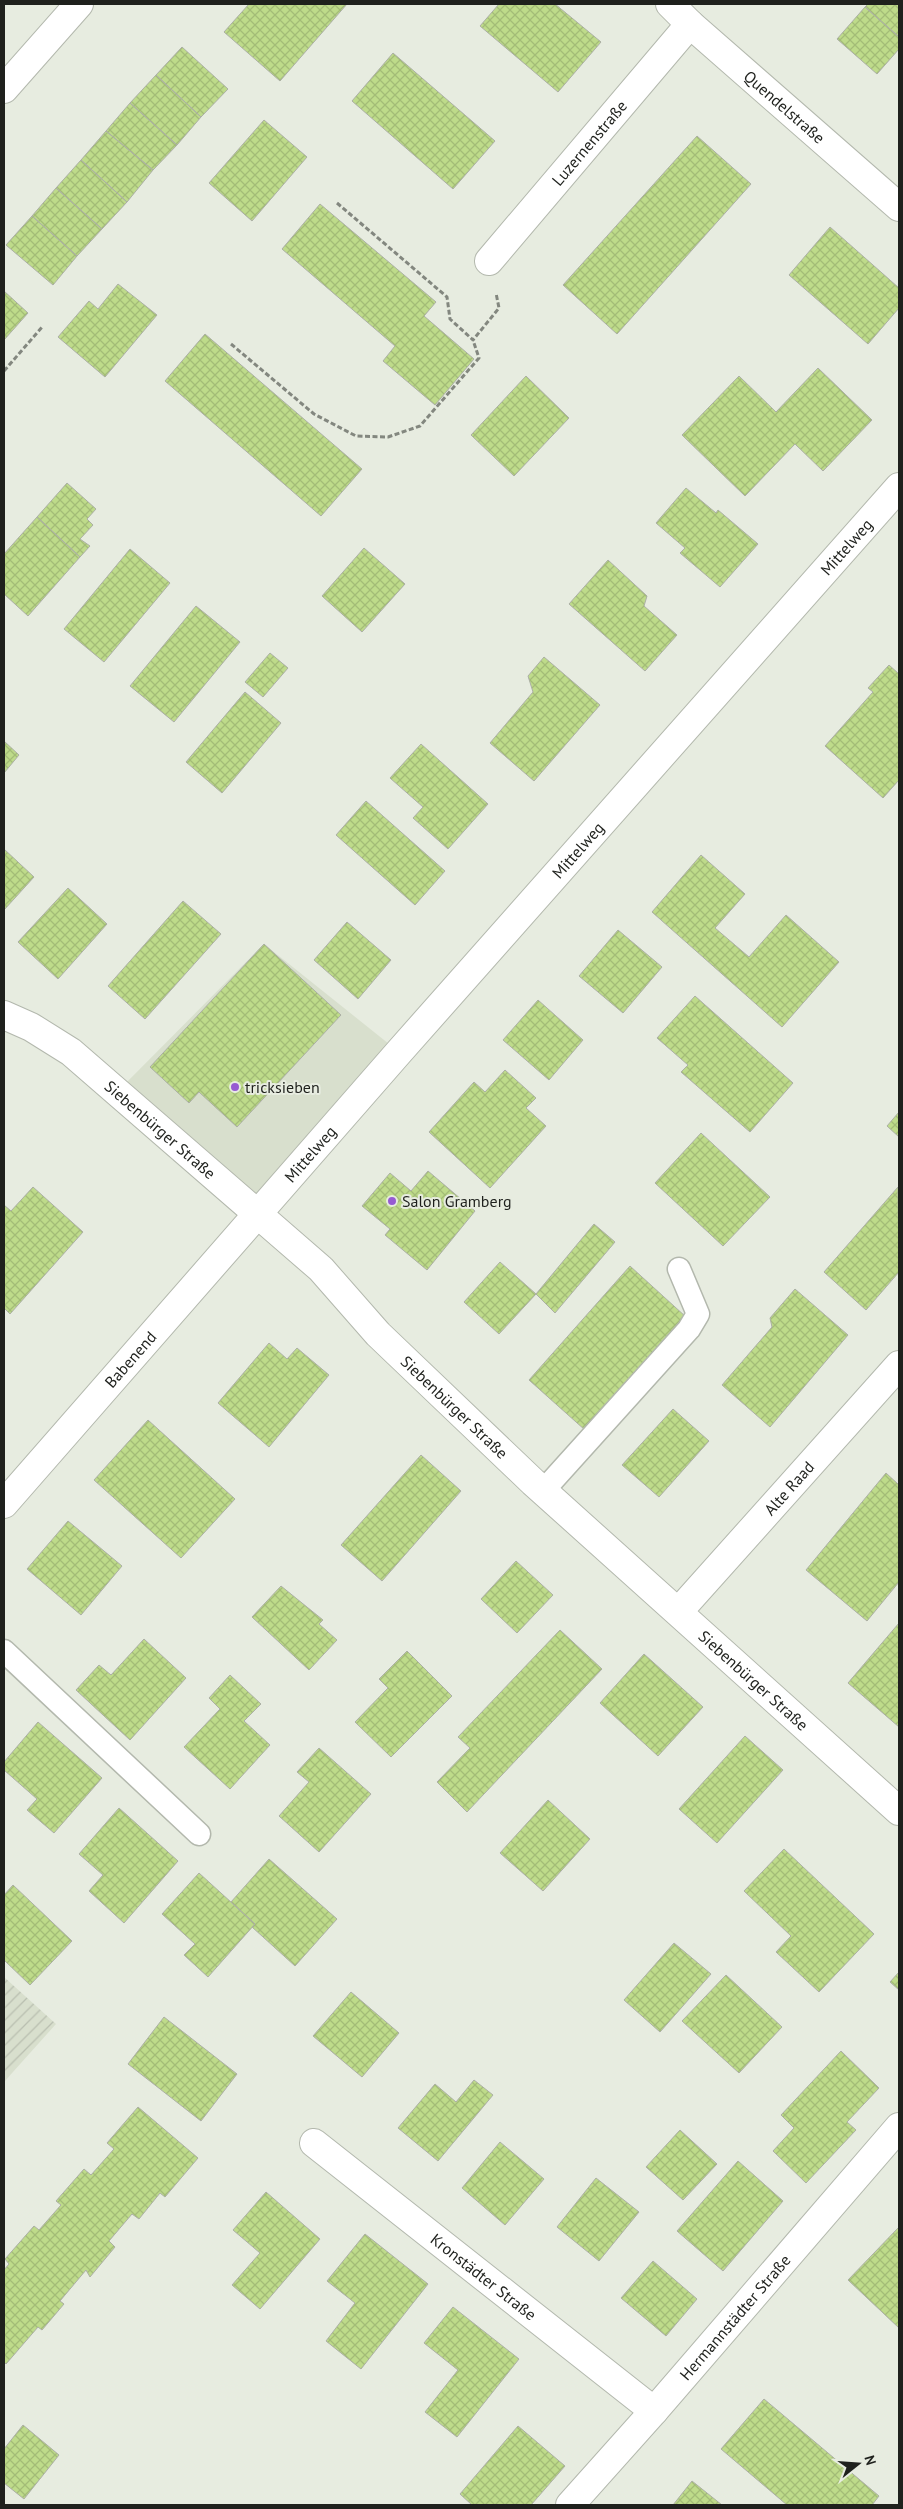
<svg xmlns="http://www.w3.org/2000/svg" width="903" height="2509" font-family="'PT Sans',sans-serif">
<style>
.built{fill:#d8dfcd}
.industrial{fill:url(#industrial-furrows)}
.building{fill:url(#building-cross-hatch);stroke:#acb0a5}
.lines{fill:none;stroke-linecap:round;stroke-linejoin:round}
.service-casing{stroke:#b3b8ad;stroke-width:25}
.minor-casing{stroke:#b3b8ad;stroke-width:30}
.path{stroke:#83877f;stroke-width:3;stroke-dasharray:5 2.5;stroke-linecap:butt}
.service{stroke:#fff;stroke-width:22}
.minor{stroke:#fff;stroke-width:28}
.poi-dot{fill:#965bd2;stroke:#e7ece0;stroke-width:2}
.labels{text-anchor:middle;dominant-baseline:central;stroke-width:4;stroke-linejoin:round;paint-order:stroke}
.street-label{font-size:16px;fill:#1f211d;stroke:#e7ece0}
.poi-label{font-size:16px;fill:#1f211d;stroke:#e7ece0;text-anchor:start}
</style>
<defs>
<pattern id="industrial-furrows" width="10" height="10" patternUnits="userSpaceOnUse" patternTransform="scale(1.25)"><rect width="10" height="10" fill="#d8dfcd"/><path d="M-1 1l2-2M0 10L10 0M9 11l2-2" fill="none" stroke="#b9bfb0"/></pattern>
<pattern id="building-cross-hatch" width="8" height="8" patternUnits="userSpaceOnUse" patternTransform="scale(1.25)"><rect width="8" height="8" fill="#bedb8a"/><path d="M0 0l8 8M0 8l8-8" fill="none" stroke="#a3bc77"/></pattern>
</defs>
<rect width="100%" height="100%" fill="#e7ece0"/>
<!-- built -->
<path class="built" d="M264 944 399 1052 257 1214 117 1092Z"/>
<!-- industrial -->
<path class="industrial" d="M4 1977 56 2024 4 2082Z"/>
<!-- building -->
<path class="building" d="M249 4H347L280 81 224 32Z
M499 4H555L601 42 558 92 480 26Z
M868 4H899V37L865 7Z
M865 7 899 37V49L877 74 837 39Z
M182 47 228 89 201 117 156 75Z
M393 53 495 141 453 189 352 101Z
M156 75 201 117 177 145 130 103Z
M130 103 177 145 153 170 106 131Z
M264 120 307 157 252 221 209 183Z
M106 131 153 170 127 202 81 160Z
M697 136 751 184 617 334 563 285Z
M81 160 127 202 102 229 56 188Z
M56 188 102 229 77 256 32 216Z
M320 204 436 302 424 316 474 359 435 405 383 361 395 346 282 249Z
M32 216 77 256 53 285 6 245Z
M830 227 899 288V308L868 344 789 275Z
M118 284 157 315 105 377 58 337 89 301 98 309Z
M4 291 28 313 4 340Z
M205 334 362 469 321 516 165 381Z
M818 368 872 420 823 471 795 444 745 496 682 435 739 376 776 412Z
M526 376 569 418 514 476 471 435Z
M67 483 96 509 87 519 93 525 80 539 90 546 80 557 37 517Z
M686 488 716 513 718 510 758 544 720 587 680 553 685 548 656 523Z
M37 517 80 557 28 616 4 594V554Z
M364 548 405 584 362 632 322 596Z
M130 549 170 583 104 662 64 629Z
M608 560 647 596 644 606 677 635 645 671 569 604Z
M196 606 240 642 174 722 130 686Z
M270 653 288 668 263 697 245 682Z
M544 657 600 705 534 781 490 743 533 692 528 676Z
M889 665 899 674V780L883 798 825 746 873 692 868 688Z
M245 692 281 723 222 793 186 762Z
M4 741 19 755 4 773Z
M421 744 488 804 448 849 413 818 423 807 390 778Z
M366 801 445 871 415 905 336 835Z
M4 849 34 877 4 910Z
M701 855 745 894 715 928 749 957 786 915 839 962 782 1027 652 912Z
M68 888 107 924 58 979 18 942Z
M183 901 221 934 145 1019 108 986Z
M347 922 391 960 358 999 314 960Z
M618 930 662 967 623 1013 579 976Z
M264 944 341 1015 237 1127 199 1092 189 1103 150 1067Z
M695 996 793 1083 750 1132 681 1072 688 1065 657 1038Z
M538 1000 583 1040 549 1080 503 1040Z
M505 1070 536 1098 526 1108 546 1126 490 1188 429 1132 474 1082 485 1092Z
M899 1112V1137L887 1126Z
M701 1133 770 1197 723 1246 655 1183Z
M428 1171 475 1211 427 1270 385 1235 390 1229 362 1206 390 1173 411 1191Z
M33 1187 83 1232 10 1314 4 1308V1205L11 1211Z
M898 1187 899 1272 866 1310 824 1272Z
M594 1224 615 1242 555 1313 536 1294Z
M500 1262 536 1294 499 1334 464 1302Z
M630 1266 686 1317 585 1430 529 1380Z
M795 1289 848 1335 770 1427 722 1385 772 1327 770 1318Z
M269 1343 287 1359 297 1348 329 1375 269 1447 218 1403Z
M673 1409 709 1441 659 1497 622 1465Z
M148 1420 235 1499 181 1558 94 1480Z
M421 1455 461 1491 382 1581 341 1545Z
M886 1473 899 1485V1582L867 1621 806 1570Z
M68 1521 122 1566 81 1615 27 1569Z
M516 1561 553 1595 517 1633 481 1599Z
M281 1586 323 1620 319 1624 337 1640 309 1670 252 1617Z
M899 1623V1727L848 1683Z
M560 1630 602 1669 467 1812 437 1782 470 1748 458 1737Z
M144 1639 186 1678 130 1740 76 1690 99 1665 111 1675Z
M407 1651 452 1696 391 1757 355 1722 388 1688 379 1679Z
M644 1654 703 1707 658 1756 600 1703Z
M230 1675 261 1704 244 1721 270 1745 230 1789 184 1747 220 1709 209 1698Z
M38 1722 102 1778 54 1833 27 1810 37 1799 4 1770V1762Z
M745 1736 783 1770 717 1843 679 1809Z
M319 1748 371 1794 319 1852 279 1816 309 1782 297 1772Z
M548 1800 590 1839 543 1891 500 1853Z
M119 1808 178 1861 124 1923 89 1891 103 1875 79 1854Z
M784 1849 874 1934 819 1992 776 1952 791 1936 744 1891Z
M269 1859 337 1919 295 1966 252 1927 255 1924 231 1902Z
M199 1873 255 1924 208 1977 184 1955 195 1944 162 1914Z
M13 1885 72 1941 30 1985 4 1960V1895Z
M674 1943 711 1974 660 2032 624 2000Z
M899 1972V1990L890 1982Z
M726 1975 782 2027 739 2073 682 2021Z
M351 1992 399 2033 362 2077 313 2036Z
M164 2017 237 2074 201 2121 128 2064Z
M841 2051 879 2088 847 2122 856 2130 806 2183 773 2151 794 2128 781 2115Z
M474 2080 493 2095 438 2161 398 2128 435 2084 456 2102Z
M138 2107 198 2158 165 2197 160 2193 139 2219 132 2214 109 2241 115 2247 90 2277 86 2270 60 2301 64 2304 42 2330 38 2327 6 2364 4 2362V2270L9 2264 5 2259 34 2226 39 2230 61 2205 56 2201 84 2169 91 2175 114 2149 107 2143Z
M680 2130 717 2164 683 2200 646 2167Z
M500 2142 544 2179 505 2225 462 2188Z
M738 2161 783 2201 723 2271 677 2231Z
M596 2178 639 2212 599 2261 557 2227Z
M266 2192 320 2239 260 2309 232 2285 260 2253 233 2230Z
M899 2227V2328L848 2280Z
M365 2234 428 2284 361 2369 326 2341 355 2303 327 2281Z
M653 2261 697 2299 666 2336 621 2298Z
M453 2307 519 2359 457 2437 425 2412 458 2370 424 2343Z
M764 2399 879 2496 872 2505H787L721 2449Z
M23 2425 59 2455 24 2499 4 2483V2449Z
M518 2426 565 2466 531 2505H472L460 2494Z
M692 2481 722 2505H673Z"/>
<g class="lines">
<!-- service casing -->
<g class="service-casing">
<path id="service" d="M543 1491 689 1329 698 1314 679 1269
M4 1651 199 1834"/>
</g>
<!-- minor casing -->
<g class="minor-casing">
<g id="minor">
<path id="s1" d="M670 4 690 24 899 207"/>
<path d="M4 89 79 4"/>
<path id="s2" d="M489 261 690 24"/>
<path id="s3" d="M4 1015 31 1027 71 1052 321 1269 378 1334 533 1482 899 1811"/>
<path id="s4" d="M4 1504 399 1052 899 487"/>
<path id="s5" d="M679 1611 899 1365"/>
<path id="s6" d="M314 2143 654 2411"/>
<path id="s7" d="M570 2505 654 2411 899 2127"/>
</g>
</g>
<!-- path -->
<path class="path" d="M337 203 447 297 450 319 473 340 499 308 496 293
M231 344 314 414 356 436 388 437 420 426 479 358 473 340
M4 371 43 326"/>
<!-- service -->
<use href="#service" class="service"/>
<!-- minor -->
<use href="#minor" class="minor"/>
</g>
<!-- markers -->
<g class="poi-dot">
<circle cx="235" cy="1087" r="5"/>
<circle cx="392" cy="1201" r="5"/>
</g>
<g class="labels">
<!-- street labels -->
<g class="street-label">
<text stroke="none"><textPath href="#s1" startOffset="154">Quendelstraße</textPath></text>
<text stroke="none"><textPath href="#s2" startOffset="155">Luzernenstraße</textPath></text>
<text stroke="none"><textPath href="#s4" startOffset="1275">Mittelweg</textPath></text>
<text stroke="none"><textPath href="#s4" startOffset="870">Mittelweg</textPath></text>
<text stroke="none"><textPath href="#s3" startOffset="195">Siebenbürger Straße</textPath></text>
<text stroke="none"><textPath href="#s4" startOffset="465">Mittelweg</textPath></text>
<text stroke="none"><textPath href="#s4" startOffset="192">Babenend</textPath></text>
<text stroke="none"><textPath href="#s3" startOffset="600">Siebenbürger Straße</textPath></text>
<text stroke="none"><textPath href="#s5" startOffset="165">Alte Raad</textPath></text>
<text stroke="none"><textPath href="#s3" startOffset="1005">Siebenbürger Straße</textPath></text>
<text stroke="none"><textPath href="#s6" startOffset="216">Kronstädter Straße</textPath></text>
<text stroke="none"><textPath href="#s7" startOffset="250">Hermannstädter Straße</textPath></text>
</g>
<!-- poi labels -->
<g class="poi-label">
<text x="245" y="1087">tricksieben</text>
<text x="402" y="1201">Salon Gramberg</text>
</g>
</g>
<!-- border -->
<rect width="903" height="2509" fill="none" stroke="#1f211d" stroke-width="10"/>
<!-- north arrow -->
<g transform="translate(858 2464) rotate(73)" stroke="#e7ece0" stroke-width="4" paint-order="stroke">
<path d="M0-4L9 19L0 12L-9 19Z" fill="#1f211d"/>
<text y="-8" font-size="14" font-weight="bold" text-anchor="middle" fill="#1f211d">N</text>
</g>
</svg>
